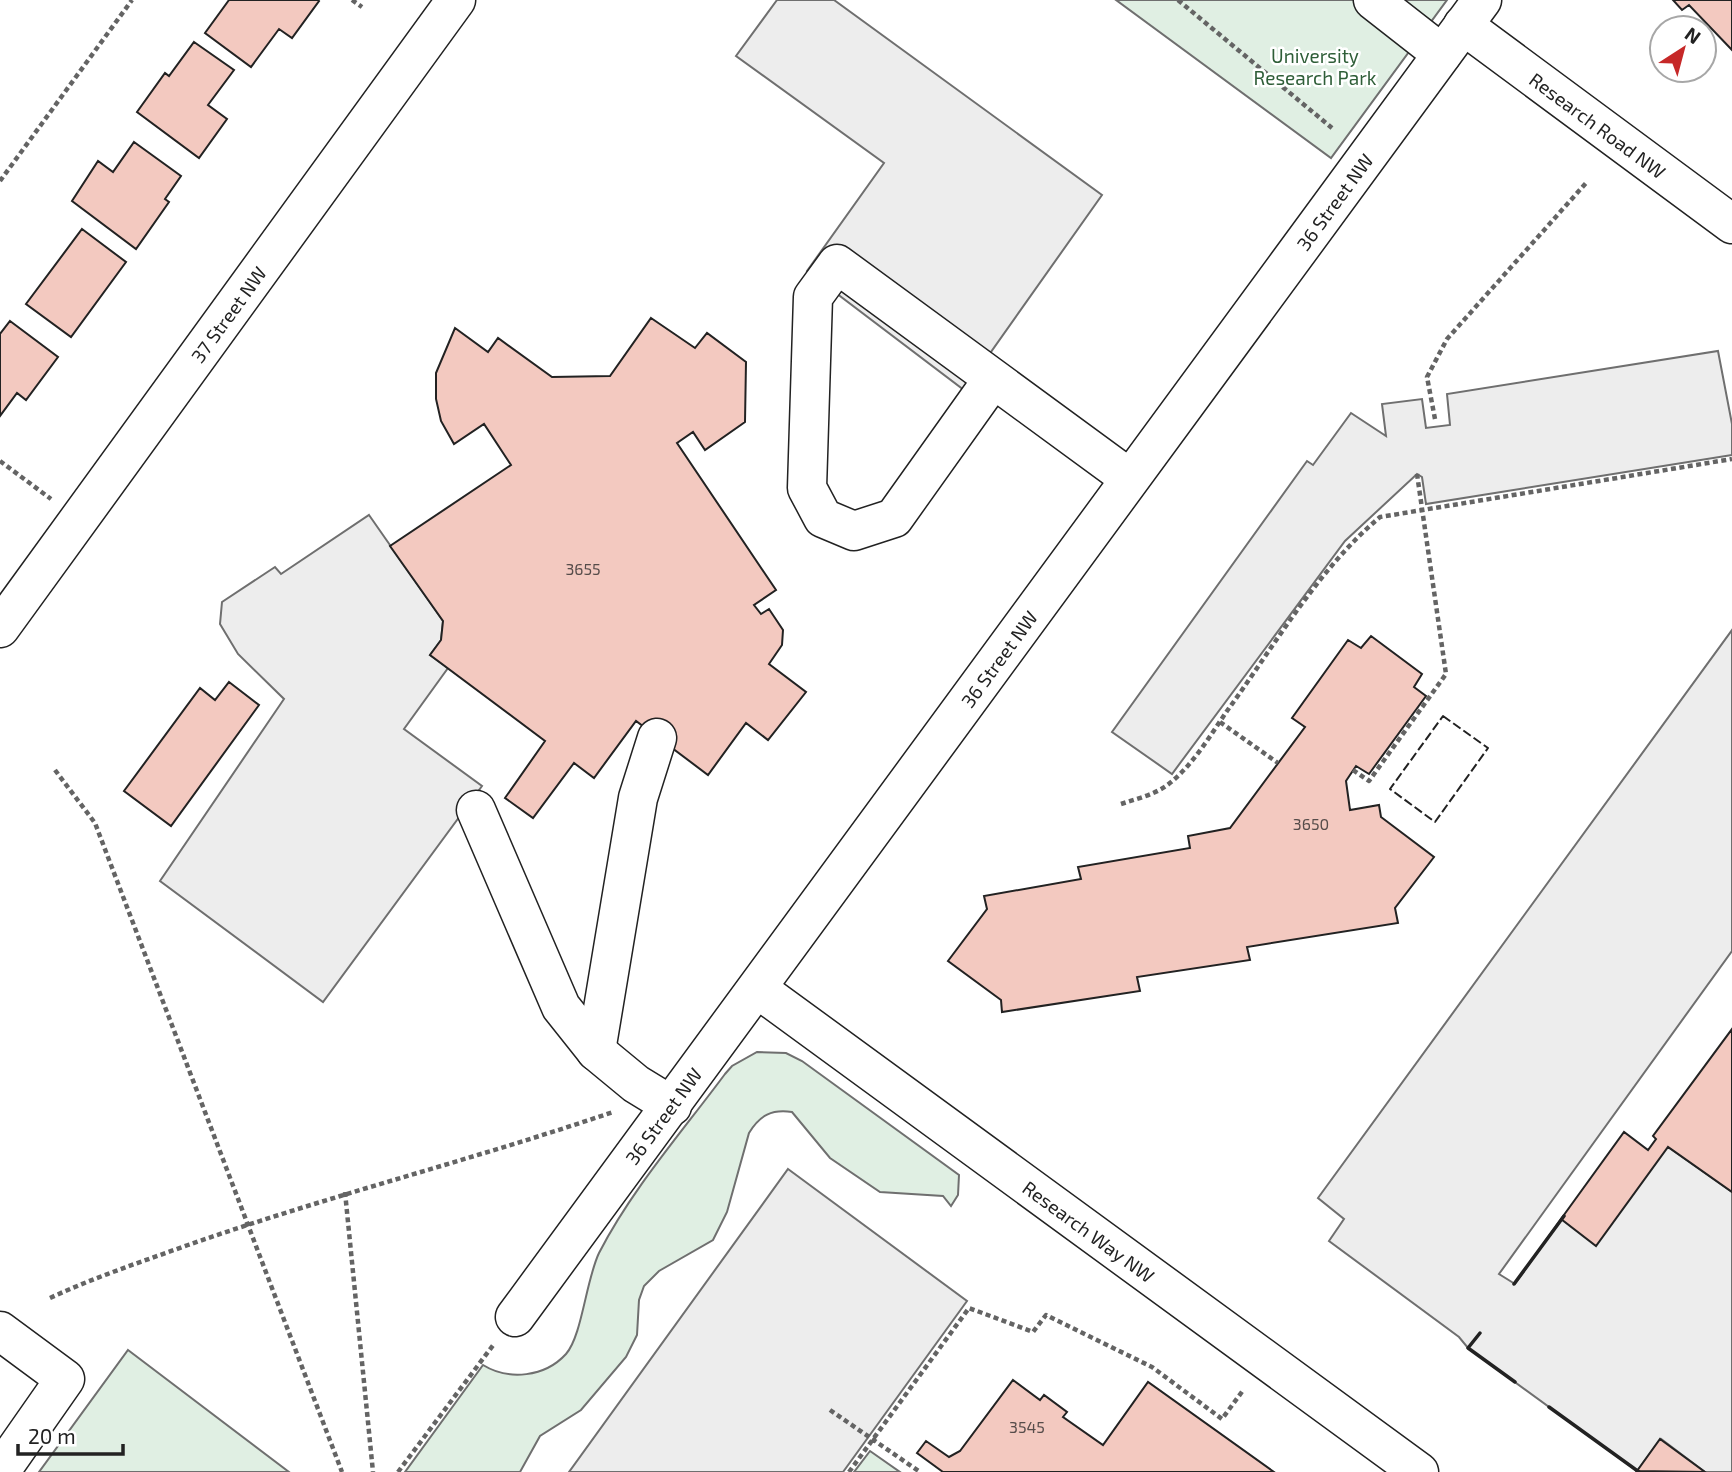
<svg xmlns="http://www.w3.org/2000/svg" width="1732" height="1472" font-family="'Exo 2',sans-serif">
<style>
.green{fill:#e0efe3;stroke:#6f6f6f;stroke-width:2}
.parking{fill:#ededed;stroke:#6f6f6f;stroke-width:2}
.building{fill:#f3c9c0;stroke:#222;stroke-width:2}
.lines{fill:none;stroke-linecap:round;stroke-linejoin:round}
.minor-casing{stroke:#222;stroke-width:41}
.path{stroke:#646464;stroke-width:4.5;stroke-dasharray:5 3.5;stroke-linecap:butt}
.minor{stroke:#fff;stroke-width:38}
.fence{stroke:#222;stroke-width:2;stroke-dasharray:9 3.5;stroke-linecap:butt}
.wall{stroke:#222;stroke-width:3.5}
.labels{text-anchor:middle;dominant-baseline:central;stroke-width:5;stroke-linejoin:round;paint-order:stroke}
.number-label{font-size:16px;fill:#564c4a}
.park-label{font-size:19px;fill:#2f5e38;stroke:#fff}
.street-label{font-size:19px;fill:#222;stroke:#fff}
</style>
<rect width="100%" height="100%" fill="#fff"/>
<!-- green -->
<path class="green" d="M1116 0H1447L1331 158Z
M757 1052 786 1053 802 1061 959 1175 958 1195 951 1206 943 1196 880 1192 830 1158 792 1112C772 1109 760 1115 749 1133L727 1212 713 1240 659 1271 644 1286 639 1300 637 1335 626 1357 581 1410 540 1436 520 1472H405L483 1365C509 1381 545 1377 566 1354 582 1336 586 1280 599 1253 632 1189 682 1132 725 1074L732 1066Z
M128 1350 289 1472H39Z
M870 1451 900 1472H854Z"/>
<!-- parking -->
<path class="parking" d="M777 0H834L1102 195 964 390 807 271 884 163 736 56Z
M1718 351 1732 424V455L1426 504 1422 477 1417 474 1345 541 1172 774 1112 732 1307 461 1313 465 1351 413 1386 436 1382 404 1422 399 1426 428 1450 425 1447 394Z
M369 515 443 621 441 640 430 655 448 668 404 729 482 786 323 1002 160 881 284 699 238 654 220 624 222 602 275 567 281 574Z
M1732 630V951L1499 1274 1515 1284 1561 1219 1668 1147 1732 1192V1472H1705L1661 1439 1637 1471 1468 1348 1459 1337 1329 1241 1344 1219 1318 1198Z
M788 1169 967 1301 843 1472H569Z"/>
<!-- building -->
<path class="building" d="M229 0H318L319 1 292 38 279 29 251 67 205 33Z
M1673 0H1732V50L1689 5 1682 10Z
M194 42 234 70 208 105 227 119 199 158 137 112 165 73 169 76Z
M134 142 181 176 165 199 169 202 136 249 72 201 98 161 113 172Z
M82 229 126 262 71 337 26 304Z
M651 318 695 348 707 333 746 362 745 422 705 450 693 432 677 443 776 590 754 605 761 614 769 609 783 630 782 645 769 664 806 692 768 740 746 723 708 775 636 721 594 778 574 763 533 818 505 798 545 741 430 655 441 640 443 621 390 546 511 465 484 424 454 444 441 421 436 399V373L455 328 488 352 498 338 552 377 610 376Z
M10 321 58 357 26 400 17 393 0 416V334Z
M1371 636 1422 674 1414 687 1426 696 1369 774 1356 766 1346 781 1350 810 1379 805 1381 817 1434 857 1395 908 1398 923 1247 947 1250 960 1137 977 1140 991 1002 1012 1001 1000 948 961 987 909 984 896 1081 879 1078 867 1190 848 1188 836 1230 828 1305 727 1292 718 1348 640 1361 648Z
M229 682 259 705 171 826 124 791 200 688 215 700Z
M1732 1029V1192L1668 1147 1596 1246 1561 1219 1624 1132 1648 1150 1656 1139 1653 1136Z
M1013 1380 1040 1400 1044 1395 1067 1412 1063 1417 1103 1445 1148 1382 1274 1472H943L917 1453 926 1441 949 1457 960 1451Z
M1660 1439 1705 1472 1637 1471Z"/>
<g class="lines">
<!-- minor casing -->
<g class="minor-casing">
<g id="minor">
<path d="M1373 0 1442 54"/>
<path id="s1" d="M1463 25 1732 224"/>
<path d="M993 379 894 518 854 531 823 518 807 488 813 297 837 264 1129 478"/>
<path id="s2" d="M0 628 456 0"/>
<path d="M476 810 561 1007 596 1051 636 1084 672 1106"/>
<path id="s3" d="M758 989 1419 1472"/>
<path d="M596 1051 638 798 657 738"/>
<path id="s4" d="M515 1317 1482 0"/>
<path d="M0 1331 65 1379 0 1472"/>
</g>
</g>
<!-- path -->
<path class="path" d="M352 0 362 7
M1178 0 1332 128
M0 181 132 0
M1435 419 1427 377 1447 339 1586 183
M0 461 51 499
M1220 722 1278 763
M55 770 95 823 342 1472
M1353 770 1369 781 1446 674 1417 474
M1121 804C1136 799 1153 795 1166 786 1191 768 1210 736 1227 711 1275 645 1318 569 1380 517L1732 459
M345 1192 373 1472
M50 1298C95 1277 141 1262 188 1245 328 1196 472 1160 613 1112
M830 1410 920 1472
M398 1472 494 1344
M849 1472 969 1308 1033 1332 1046 1315 1152 1367 1222 1419 1244 1389"/>
<!-- minor -->
<use href="#minor" class="minor"/>
<!-- fence -->
<path class="fence" d="M1443 716 1488 748 1435 822 1390 789Z"/>
<!-- wall -->
<path class="wall" d="M1514 1284 1564 1216
M1480 1333 1468 1348 1515 1382
M1549 1407 1639 1472"/>
</g>
<g class="labels">
<!-- number labels -->
<g class="number-label">
<text x="583" y="568">3655</text>
<text x="1311" y="823">3650</text>
<text x="1027" y="1426">3545</text>
</g>
<!-- park labels -->
<g class="park-label">
<text x="1315" y="55">University<tspan x="1315" dy="22">Research Park</tspan></text>
</g>
<!-- street labels -->
<g class="street-label">
<text stroke="none"><textPath href="#s1" startOffset="168">Research Road NW</textPath></text>
<text stroke="none"><textPath href="#s4" startOffset="1384">36 Street NW</textPath></text>
<text stroke="none"><textPath href="#s2" startOffset="388">37 Street NW</textPath></text>
<text stroke="none"><textPath href="#s4" startOffset="817">36 Street NW</textPath></text>
<text stroke="none"><textPath href="#s4" startOffset="250">36 Street NW</textPath></text>
<text stroke="none"><textPath href="#s3" startOffset="410">Research Way NW</textPath></text>
</g>
</g>
<!-- north arrow -->
<g transform="translate(1683 49) rotate(36)"><circle r="33" fill="#ffffff" stroke="#a7a7a7" stroke-width="2"/>
<path d="M0-5L12 26L0 18L-12 26Z" fill="#c62828"/>
<text y="-10" font-size="19" font-weight="bold" text-anchor="middle" fill="#222222">N</text>
</g>
<!-- scale -->
<path d="M18 1444v10h105v-10" fill="none" stroke="#222222" stroke-width="3.5"/>
<text x="28" y="1444" font-size="21" fill="#222222" stroke="#ffffff" stroke-width="5" paint-order="stroke">20 m</text>
</svg>
